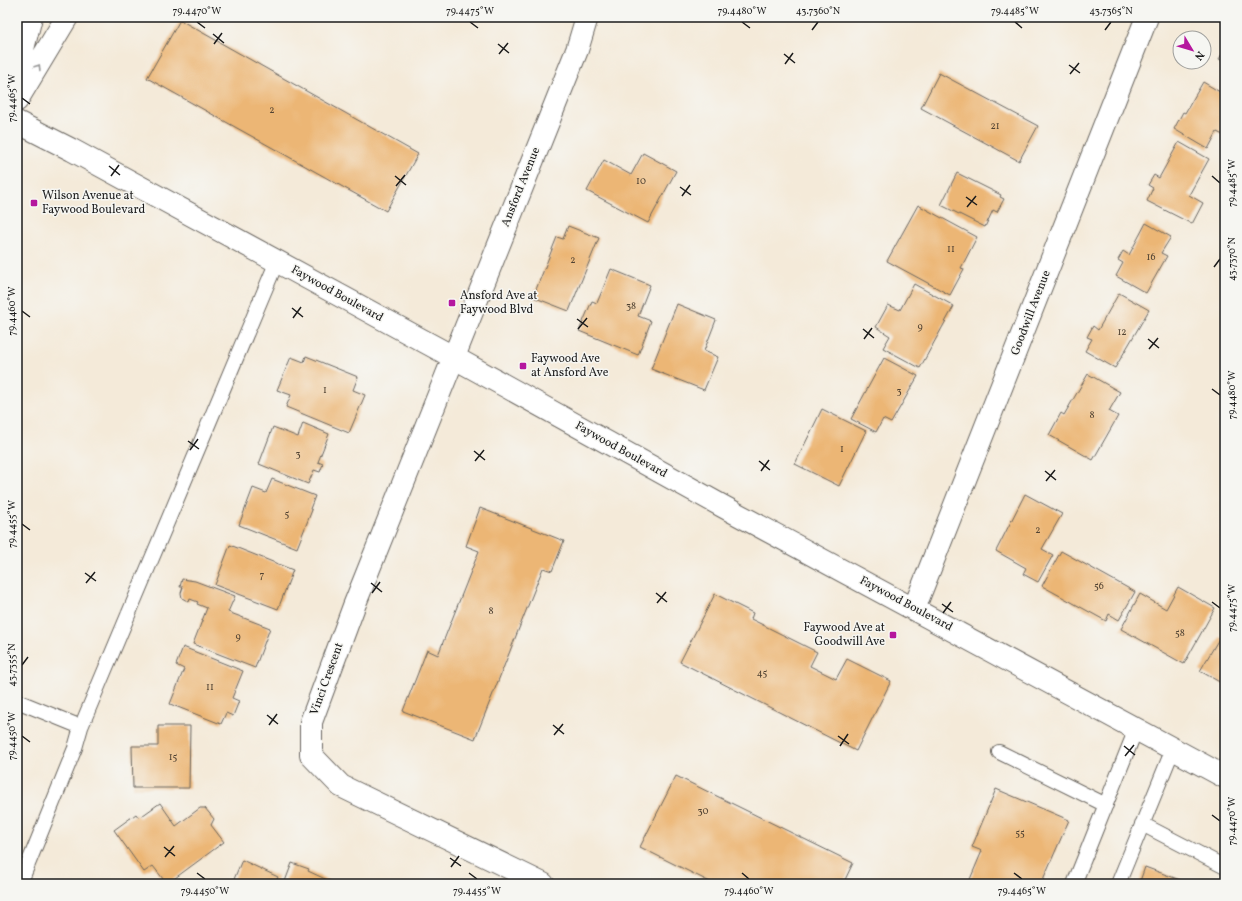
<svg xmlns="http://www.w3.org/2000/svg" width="1242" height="901" font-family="Vollkorn,serif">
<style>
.building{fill:#ecb675}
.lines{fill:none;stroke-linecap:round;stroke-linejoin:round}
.lane-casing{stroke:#68645e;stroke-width:16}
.street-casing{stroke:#68645e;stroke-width:24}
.secondary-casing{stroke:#68645e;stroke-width:24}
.lane{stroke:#fff;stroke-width:14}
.street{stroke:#fff;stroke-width:22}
.secondary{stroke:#fff;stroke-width:22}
.oneway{stroke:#999}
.ticks{fill:none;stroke:#1c1c1c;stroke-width:1.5}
.poi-dot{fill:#b5179e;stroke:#f6f6f2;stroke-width:1.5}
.labels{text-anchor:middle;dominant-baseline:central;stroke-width:3;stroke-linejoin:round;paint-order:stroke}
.number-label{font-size:10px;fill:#504232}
.street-label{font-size:12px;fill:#1c1c1c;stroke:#f6f6f2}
.poi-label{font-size:12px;fill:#1c1c1c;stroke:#f6f6f2;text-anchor:start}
.neatline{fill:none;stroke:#1c1c1c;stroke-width:1.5}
.ticks-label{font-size:10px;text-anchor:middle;fill:#1c1c1c}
</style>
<rect width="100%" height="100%" fill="#f6f6f2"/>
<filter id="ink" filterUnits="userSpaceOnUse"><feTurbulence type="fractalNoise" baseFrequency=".025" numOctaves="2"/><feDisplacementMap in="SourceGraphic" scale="8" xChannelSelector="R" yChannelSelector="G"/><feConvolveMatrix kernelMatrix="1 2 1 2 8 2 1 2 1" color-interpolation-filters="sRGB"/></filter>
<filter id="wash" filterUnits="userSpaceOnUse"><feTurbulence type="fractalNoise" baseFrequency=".012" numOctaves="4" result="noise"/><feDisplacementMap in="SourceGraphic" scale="16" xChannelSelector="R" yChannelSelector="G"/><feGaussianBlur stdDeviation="0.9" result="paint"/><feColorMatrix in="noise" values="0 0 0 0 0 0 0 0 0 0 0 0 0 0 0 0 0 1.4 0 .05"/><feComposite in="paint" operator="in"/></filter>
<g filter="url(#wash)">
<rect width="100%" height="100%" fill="#f4ead9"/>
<g id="blocks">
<!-- building -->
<path class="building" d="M180 20 418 154 386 211 147 78Z
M1225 49V62L1219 59Z
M939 73 1038 126 1019 161 921 108Z
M1203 82 1225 95V136L1217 132 1208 149 1174 129 1183 112 1185 113Z
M1179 142 1209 159 1189 195 1203 203 1192 224 1147 201 1153 188 1148 185 1154 175 1159 178Z
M643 153 676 171 648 223 587 191 604 160 631 175Z
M957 173 1001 195 1000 197 1004 199 997 212 993 210 985 227 941 205Z
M918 205 977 237 961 268 964 269 950 295 887 261Z
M1146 223 1171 237 1161 253 1167 256 1146 293 1116 276 1123 263 1118 260 1123 251 1129 255Z
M568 226 599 238 569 311 533 297 557 237 563 239Z
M611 269 650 285 638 316 651 321 638 355 579 331 592 301 597 303Z
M914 284 954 306 920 368 883 348 890 336 876 327 888 305 900 310Z
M1119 293 1149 310 1115 368 1085 351 1092 339 1087 337 1093 326 1098 330Z
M677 304 716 320 704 351 718 357 704 390 651 369Z
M306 356 358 377 353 390 365 395 349 433 286 407 291 395 277 390 291 357 304 362Z
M884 358 918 376 891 423 883 419 876 432 851 419Z
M1088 374 1120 392 1109 411 1118 416 1093 460 1049 435 1061 413 1064 415Z
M822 409 866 431 839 486 795 464Z
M303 423 329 434 318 462 323 464 320 472 314 470 308 484 259 464 273 427 298 437Z
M272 479 315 496 310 509 312 510 297 548 239 525 253 488 266 493Z
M1025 494 1062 514 1042 549 1053 555 1038 582 1023 574 1026 568 996 551Z
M480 508 564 541 552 571 543 568 475 739 403 711 427 650 438 655 479 551 466 546Z
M230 545 293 570 278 609 215 585Z
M1061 551 1135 592 1119 620 1109 614 1106 621 1042 586Z
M182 579 195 581 235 596 228 612 270 628 255 668 193 644 207 608 197 604 198 602 190 599 189 602 182 598 181 593 183 587H180Z
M1178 587 1215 608 1184 664 1121 629 1140 594 1166 609Z
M715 594 753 613 751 619 817 652 810 666 836 679 847 659 891 681 856 751 680 662Z
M1220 637 1225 640V685L1200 671Z
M183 647 243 671 232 698 239 701 233 716 226 713 221 724 170 704 184 669 176 665Z
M158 726H190L189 788H133L132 746H158Z
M676 776 853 863 843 884H714L640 847Z
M996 789 1069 820 1041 884H968L982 851 972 847Z
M160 803 176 826 200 808H205L214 819 211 825 224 842 167 884 153 866 144 872 114 830 136 814 139 818Z
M242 860 278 877 275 884H232Z
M292 863 309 869 308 871 336 884H284Z
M1145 867 1191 884H1139Z
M202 881 210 884H200Z"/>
</g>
</g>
<g filter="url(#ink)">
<use href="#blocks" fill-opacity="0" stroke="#68645e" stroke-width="1"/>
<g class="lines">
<!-- lane casing -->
<g class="lane-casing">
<path id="lane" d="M17 701 81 727
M999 752 1106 805
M1142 824 1225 867
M20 884 75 748 81 727 277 261
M1074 884 1136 729
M1118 884 1173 749"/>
</g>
<!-- street casing -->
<g class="street-casing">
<path id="street" d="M17 122 72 150 453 357 724 507 1225 777
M914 609 1147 17
M543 884 341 786 311 755V722L354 606 577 50 587 17"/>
</g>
<!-- secondary casing -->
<g class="secondary-casing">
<path id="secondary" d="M17 73 31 17
M17 100 67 17"/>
</g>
<!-- lane -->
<use href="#lane" class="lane"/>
<!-- street -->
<use href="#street" class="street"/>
<!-- secondary -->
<use href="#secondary" class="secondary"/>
</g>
<!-- one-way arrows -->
<defs><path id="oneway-chevron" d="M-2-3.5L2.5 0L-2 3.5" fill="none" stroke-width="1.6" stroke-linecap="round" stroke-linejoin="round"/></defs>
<use class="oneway" href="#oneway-chevron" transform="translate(38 67) rotate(-58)"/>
</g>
<!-- ticks -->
<path class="ticks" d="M197 22 205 28M470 22 478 28M742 22 750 28M1015 22 1022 28M812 30 818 22M1105 30 1111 22M213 34 224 43M214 44 222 33M498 44 509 53M499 54 508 43M784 54 795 63M785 64 793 53M1069 65 1080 73M1070 74 1079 63M22 98 30 104M109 166 120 175M111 176 119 165M395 176 406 185M1212 176 1220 183M396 186 405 175M680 187 691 195M682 196 690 185M966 197 977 205M967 207 976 196M1214 267 1220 259M292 308 303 317M22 311 30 317M293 318 301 307M577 319 588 327M578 329 587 318M863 329 874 338M864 339 872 328M1148 339 1159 348M1149 349 1158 338M1212 389 1220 395M188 441 199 449M190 450 198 439M474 451 485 460M475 461 484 450M759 461 770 470M761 471 769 460M1045 471 1056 480M1046 481 1055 470M22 524 30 530M85 573 96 581M86 583 95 572M371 583 382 592M372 593 380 582M656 593 667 602M1212 602 1220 608M657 603 666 592M942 604 953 612M943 613 951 602M22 665 28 657M267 715 278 724M269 725 277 714M553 725 564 734M554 735 563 724M22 736 30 742M838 736 849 744M840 746 848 734M1124 746 1135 755M1125 756 1134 745M1212 815 1220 821M164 847 175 856M165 857 174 846M450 858 461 866M451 867 459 856M197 873 205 879M469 873 477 879M742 873 749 879M1014 873 1022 879"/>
<!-- markers -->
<g class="poi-dot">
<rect x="30" y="199" width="8" height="8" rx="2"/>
<rect x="448" y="299" width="8" height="8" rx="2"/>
<rect x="519" y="362" width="8" height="8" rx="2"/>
<rect x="889" y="631" width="8" height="8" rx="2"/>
</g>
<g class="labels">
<!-- number labels -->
<g class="number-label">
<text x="272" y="110">2</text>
<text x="995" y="126">21</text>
<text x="641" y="181">10</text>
<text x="951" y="249">11</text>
<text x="1151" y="257">16</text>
<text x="573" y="260">2</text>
<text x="631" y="306">38</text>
<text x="920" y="327">9</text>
<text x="1122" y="332">12</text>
<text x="325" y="390">1</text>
<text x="899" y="391">3</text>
<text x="1092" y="415">8</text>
<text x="842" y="449">1</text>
<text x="298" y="454">3</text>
<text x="287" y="514">5</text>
<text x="1038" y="530">2</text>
<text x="262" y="575">7</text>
<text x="1099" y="586">56</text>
<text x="491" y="611">8</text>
<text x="1180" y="633">58</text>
<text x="238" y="637">9</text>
<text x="762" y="673">45</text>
<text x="210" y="687">11</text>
<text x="173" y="757">15</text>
<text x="703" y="811">30</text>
<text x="1020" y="833">55</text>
</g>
<!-- street labels -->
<g class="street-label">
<text transform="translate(521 187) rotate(-68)">Ansford Avenue</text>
<text transform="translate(337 294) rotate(29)">Faywood Boulevard</text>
<text transform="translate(1031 313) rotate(-69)">Goodwill Avenue</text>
<text transform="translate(621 450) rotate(29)">Faywood Boulevard</text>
<text transform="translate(906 604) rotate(28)">Faywood Boulevard</text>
<text transform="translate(327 679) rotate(-70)">Vinci Crescent</text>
</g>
<!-- poi labels -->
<g class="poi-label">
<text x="42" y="196">Wilson Avenue at<tspan x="42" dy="14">Faywood Boulevard</tspan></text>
<text x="460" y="296">Ansford Ave at<tspan x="460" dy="14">Faywood Blvd</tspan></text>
<text x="531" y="359">Faywood Ave<tspan x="531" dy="14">at Ansford Ave</tspan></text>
<text x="885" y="628" text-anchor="end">Faywood Ave at<tspan x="885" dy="14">Goodwill Ave</tspan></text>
</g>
</g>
<!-- margin -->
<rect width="1242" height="901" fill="none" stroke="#f6f6f2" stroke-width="44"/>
<!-- north arrow -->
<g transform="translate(1192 50) rotate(128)"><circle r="19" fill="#f6f6f2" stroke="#9f9f9c"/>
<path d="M0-3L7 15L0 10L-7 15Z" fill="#b5179e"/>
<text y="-6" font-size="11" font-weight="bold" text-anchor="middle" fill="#1c1c1c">N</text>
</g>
<rect x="22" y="22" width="1198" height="857" class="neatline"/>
<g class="ticks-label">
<text x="197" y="14">79.4470°W</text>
<text x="470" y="14">79.4475°W</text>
<text x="742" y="14">79.4480°W</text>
<text x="818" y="14">43.7360°N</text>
<text x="1015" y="14">79.4485°W</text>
<text x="1111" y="14">43.7365°N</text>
<text transform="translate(11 98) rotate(-90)" y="4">79.4465°W</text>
<text transform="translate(1231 183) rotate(-90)" y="4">79.4485°W</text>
<text transform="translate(1231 259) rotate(-90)" y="4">43.7370°N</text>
<text transform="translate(11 311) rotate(-90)" y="4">79.4460°W</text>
<text transform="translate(1231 395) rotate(-90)" y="4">79.4480°W</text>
<text transform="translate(11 524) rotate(-90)" y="4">79.4455°W</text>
<text transform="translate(1231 608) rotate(-90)" y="4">79.4475°W</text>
<text transform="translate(11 665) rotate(-90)" y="4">43.7355°N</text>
<text transform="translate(11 736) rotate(-90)" y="4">79.4450°W</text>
<text transform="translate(1231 821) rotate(-90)" y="4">79.4470°W</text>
<text x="205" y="894">79.4450°W</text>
<text x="477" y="894">79.4455°W</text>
<text x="749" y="894">79.4460°W</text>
<text x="1022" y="894">79.4465°W</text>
</g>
</svg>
